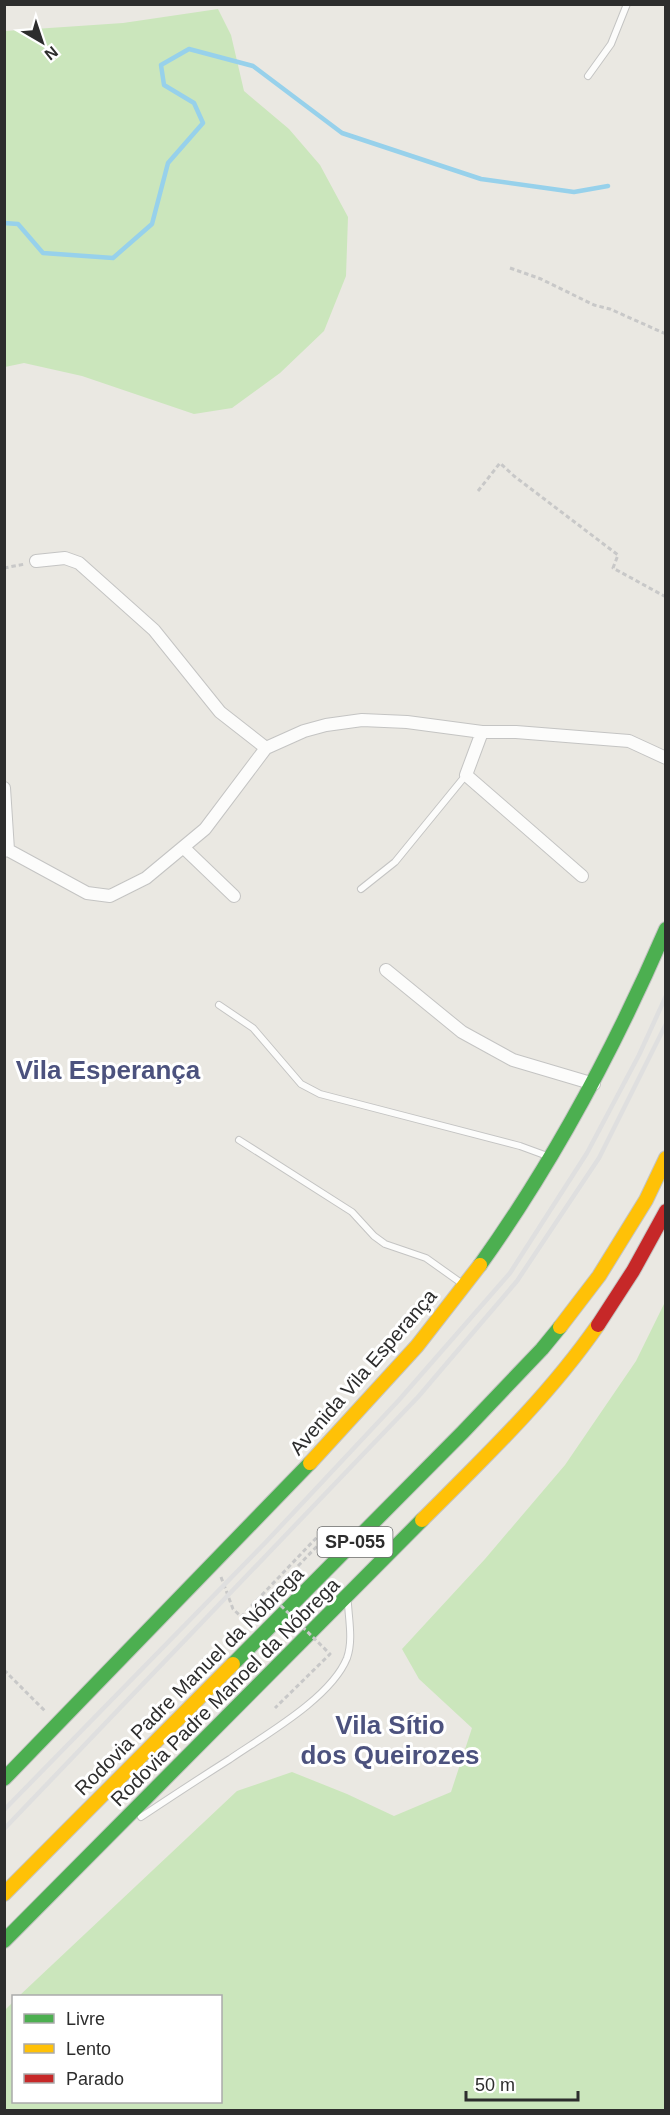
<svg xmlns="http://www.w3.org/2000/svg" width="670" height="2115" font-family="Helvetica,sans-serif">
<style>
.green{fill:#cbe6bc}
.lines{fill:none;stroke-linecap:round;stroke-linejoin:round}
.stream{stroke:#97d1eb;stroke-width:4.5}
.lane-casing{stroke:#c4c4c3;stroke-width:8}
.street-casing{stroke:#c4c4c3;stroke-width:14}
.fast-casing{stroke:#c4c4c3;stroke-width:16}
.slow-casing{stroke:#c4c4c3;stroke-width:16}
.jam-casing{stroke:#c4c4c3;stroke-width:16}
.path{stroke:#c8c8c8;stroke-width:3;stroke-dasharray:4.5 3;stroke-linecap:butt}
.lane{stroke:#fcfcfb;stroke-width:6}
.street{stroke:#fcfcfb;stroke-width:12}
.fast{stroke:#4caf50;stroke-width:14}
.slow{stroke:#ffc107;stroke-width:14}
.jam{stroke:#c62828;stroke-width:14}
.rail{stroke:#dfdfdf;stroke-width:4.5}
.path-bridge{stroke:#c8c8c8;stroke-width:3;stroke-dasharray:4.5 3;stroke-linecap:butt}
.labels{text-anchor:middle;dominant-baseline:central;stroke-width:6;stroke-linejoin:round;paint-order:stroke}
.shield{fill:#fff;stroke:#6c6c6c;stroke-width:1.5}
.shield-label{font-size:18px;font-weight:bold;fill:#2d2d2d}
.street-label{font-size:20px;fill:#2d2d2d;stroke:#fff}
.district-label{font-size:26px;font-weight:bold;fill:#4c527e;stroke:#fff}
</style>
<rect width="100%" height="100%" fill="#eae8e2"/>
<!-- green -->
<path class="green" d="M218 9 231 35 244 91 289 129 320 165 348 217 346 276 324 331 280 373 232 408 194 414 82 376 24 363 5 367V31L123 23Z
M665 1302V2110H5V2010L13 2002 14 2102H220V1996H19L237 1791 292 1772 347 1794 394 1816 451 1792 472 1728 419 1679 402 1649 485 1559 565 1465 636 1361Z"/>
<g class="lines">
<!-- stream -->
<path class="stream" d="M4 223 18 224 43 253 113 258 152 224 168 163 203 123 194 103 164 85 161 65 189 49 253 66 342 133 481 179 574 192 608 186"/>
<!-- lane casing -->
<g class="lane-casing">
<path id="lane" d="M588 76 611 44 627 4
M361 889 395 862 466 775
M219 1005 253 1028 301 1084 320 1094 520 1146 550 1157
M239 1140 352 1212 374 1236 385 1244 426 1258 464 1285
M141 1817C171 1797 200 1778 230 1759 265 1735 331 1698 347 1658 353 1641 349 1621 348 1604"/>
</g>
<!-- street casing -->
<g class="street-casing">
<path id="street" d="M36 561 65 558 79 563 154 630 220 712 266 748
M482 732 466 775 582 876
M4 788 8 850 4 851
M184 848 234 896
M8 850 87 893 110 896 146 878 205 829 266 748 304 731 326 725 362 720 407 722 482 732H516L629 741 666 758
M386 970 462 1032 513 1060 594 1084"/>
</g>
<!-- fast casing -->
<g class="fast-casing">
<path id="fast" d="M480 1265C555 1160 615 1047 666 929
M233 1664 463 1432 542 1349 560 1327
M4 1779 310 1463
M4 1941 422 1520"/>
</g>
<!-- slow casing -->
<g class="slow-casing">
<path id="slow" d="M560 1327 599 1276 646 1200 666 1158
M310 1463 417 1346 480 1265
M422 1520C484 1458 548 1397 598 1325
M4 1894 233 1664"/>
</g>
<!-- jam casing -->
<g class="jam-casing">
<path id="jam" d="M598 1325 633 1271 666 1211"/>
</g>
<!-- path -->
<path class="path" d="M510 268 541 279 594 305 610 309 666 334
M478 491 500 463 514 476 618 555 613 568 666 597
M4 568 25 564
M221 1577 233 1609 249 1624
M4 1670 46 1712"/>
<!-- lane -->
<use href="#lane" class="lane"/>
<!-- street -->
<use href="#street" class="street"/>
<!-- fast -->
<use href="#fast" class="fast"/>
<!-- slow -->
<use href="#slow" class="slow"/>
<!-- jam -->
<use href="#jam" class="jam"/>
<!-- rail -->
<path class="rail" d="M4 1810 265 1543 399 1400 510 1273 587 1153 639 1055 666 996
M4 1829 418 1397 517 1281 599 1158 666 1024"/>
<!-- path-bridge -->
<path class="path-bridge" d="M241 1617 319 1535 322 1541 270 1595 330 1654 275 1708"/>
</g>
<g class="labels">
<!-- shield labels -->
<rect class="shield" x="317.5" y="1527" width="75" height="30" rx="4.5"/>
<g class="shield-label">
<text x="355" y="1542">SP-055</text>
</g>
<!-- street labels -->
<g class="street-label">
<text transform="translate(363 1372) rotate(-49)">Avenida Vila Esperança</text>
<text transform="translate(189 1681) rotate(-45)">Rodovia Padre Manuel da Nóbrega</text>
<text transform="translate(225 1692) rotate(-45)">Rodovia Padre Manoel da Nóbrega</text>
</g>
<!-- district labels -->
<g class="district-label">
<text x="108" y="1070">Vila Esperança</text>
<text x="390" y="1725">Vila Sítio<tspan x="390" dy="30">dos Queirozes</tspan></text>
</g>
</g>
<!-- border -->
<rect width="670" height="2115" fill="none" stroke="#2d2d2d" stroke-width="12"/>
<!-- legend -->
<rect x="12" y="1995" width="210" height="108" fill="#ffffff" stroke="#ababab" stroke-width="1.5"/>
<rect x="24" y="2014" width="30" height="9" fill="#4caf50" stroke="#ababab" stroke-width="1.5"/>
<text x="66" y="2025" font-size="18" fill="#2d2d2d">Livre</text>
<rect x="24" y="2044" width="30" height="9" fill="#ffc107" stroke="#ababab" stroke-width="1.5"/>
<text x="66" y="2055" font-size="18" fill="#2d2d2d">Lento</text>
<rect x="24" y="2074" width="30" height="9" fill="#c62828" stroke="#ababab" stroke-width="1.5"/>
<text x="66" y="2085" font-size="18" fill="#2d2d2d">Parado</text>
<!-- north arrow -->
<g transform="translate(42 42) rotate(141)" stroke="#ffffff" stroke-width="4.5" paint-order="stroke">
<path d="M0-4.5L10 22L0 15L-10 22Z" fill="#2d2d2d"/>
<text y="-9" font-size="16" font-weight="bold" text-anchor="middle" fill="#2d2d2d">N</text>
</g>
<!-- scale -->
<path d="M466 2091v9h112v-9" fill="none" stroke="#2d2d2d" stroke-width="3"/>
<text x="475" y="2091" font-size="18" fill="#2d2d2d" stroke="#ffffff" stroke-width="4.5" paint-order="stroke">50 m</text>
</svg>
